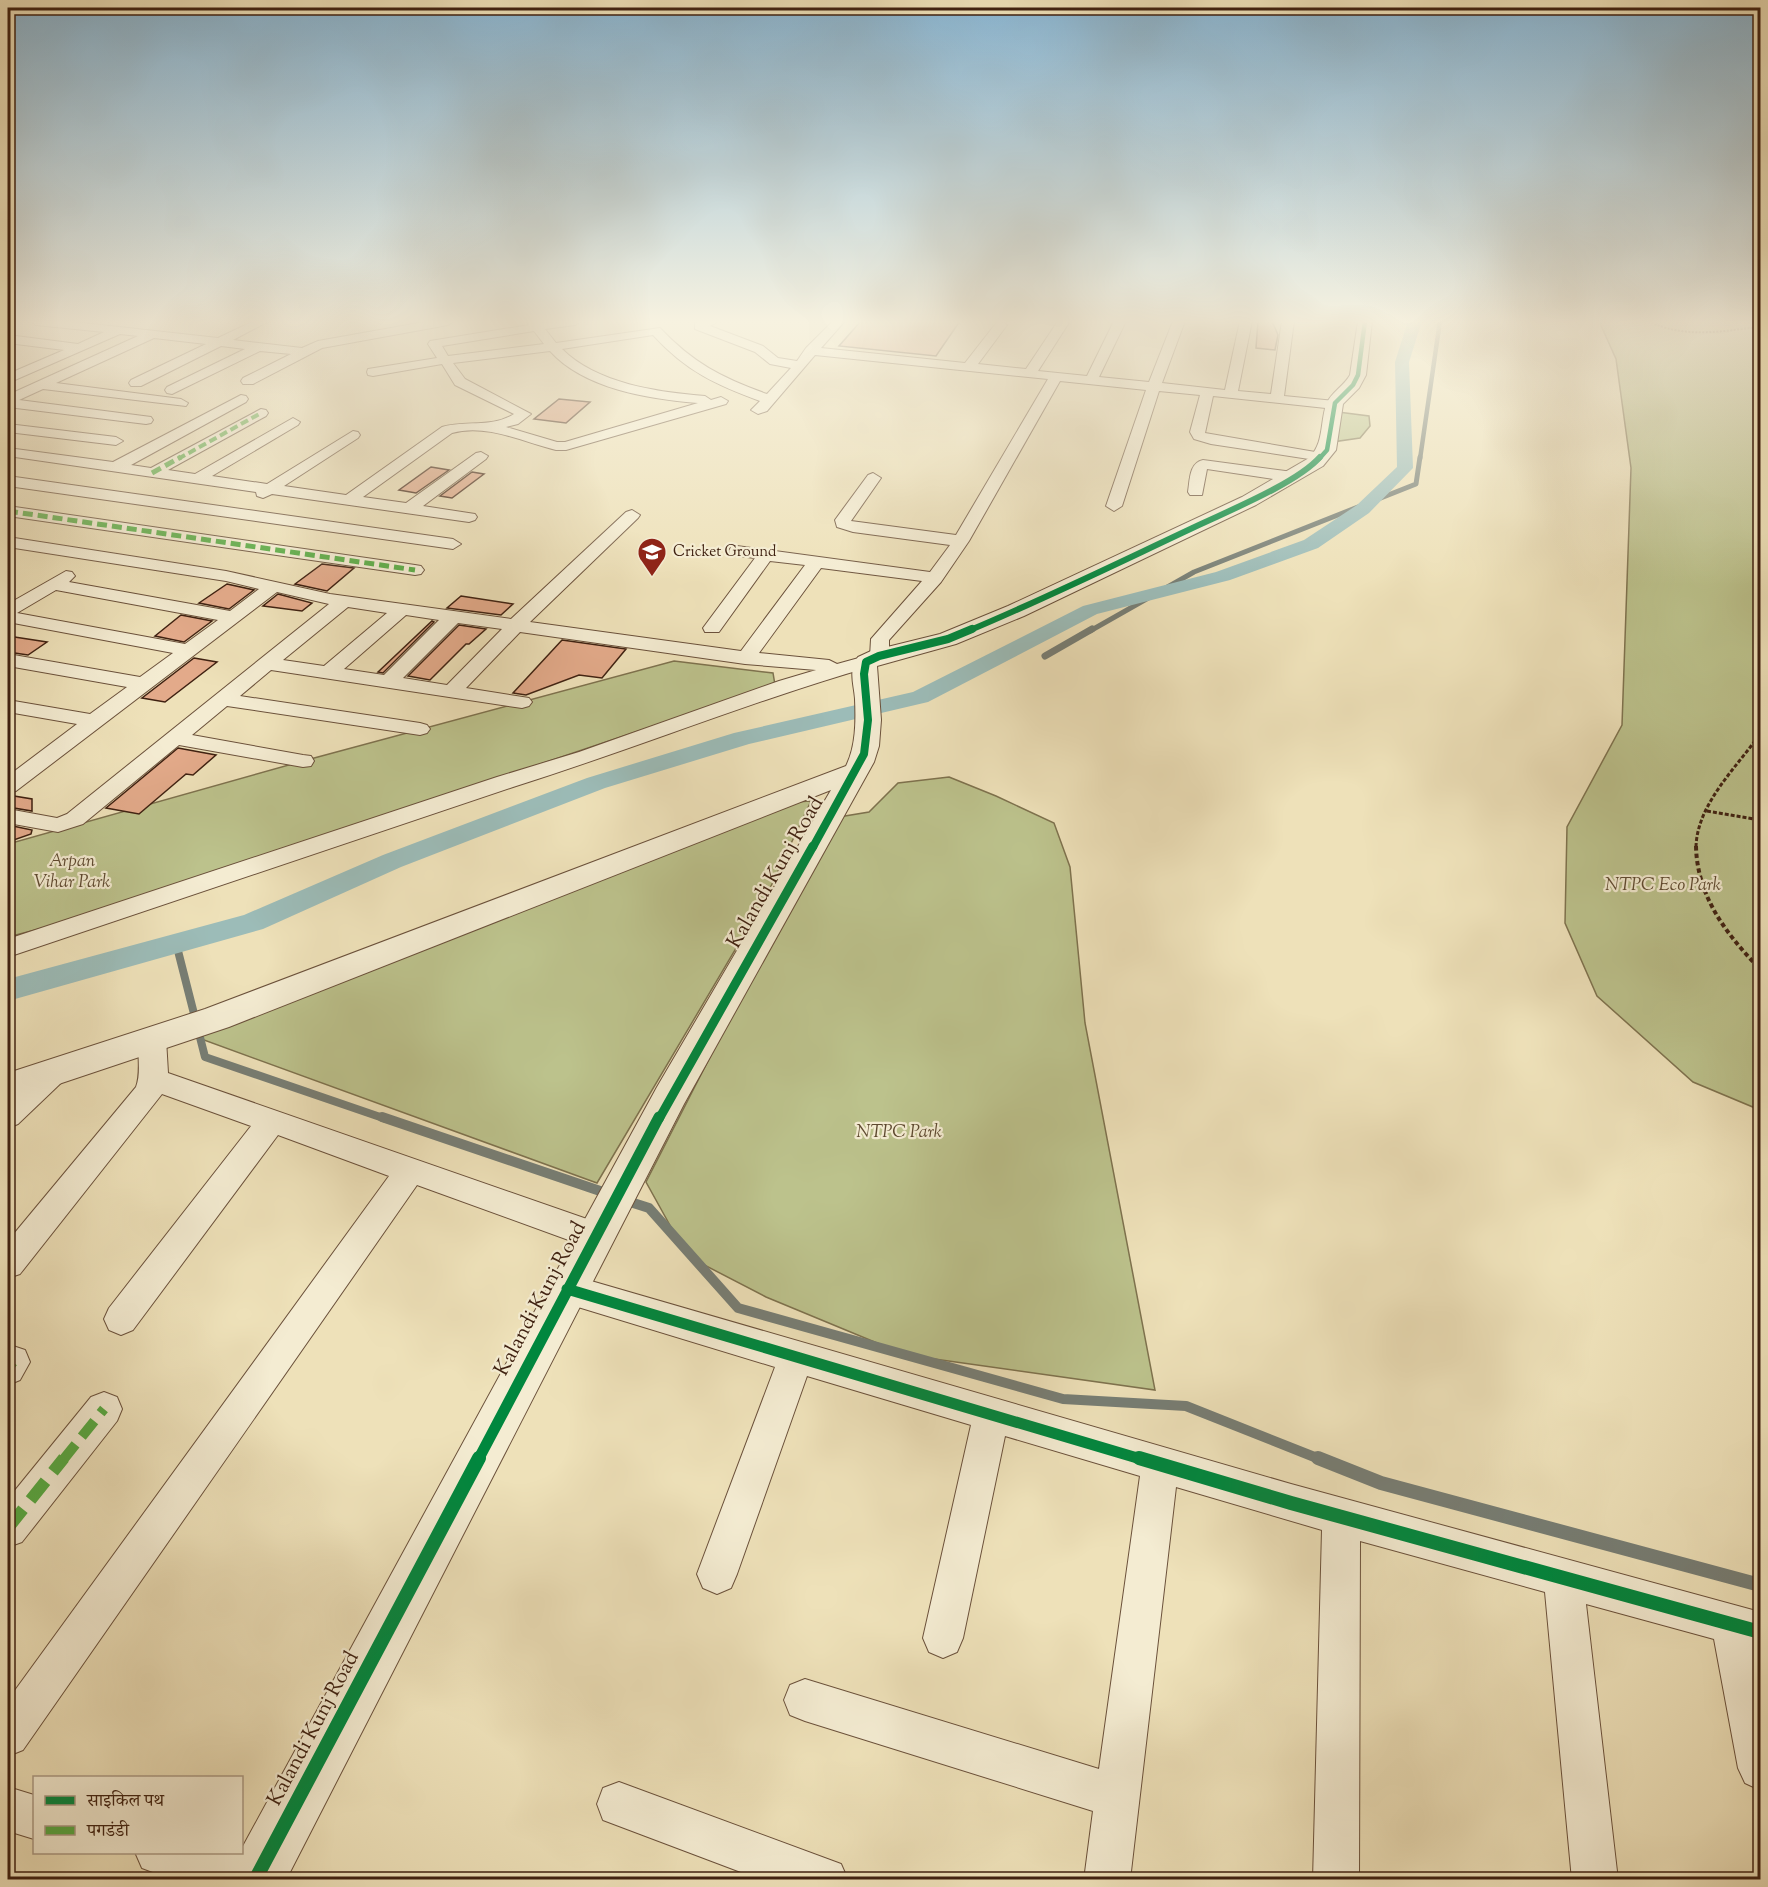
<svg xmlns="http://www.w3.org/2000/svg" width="1768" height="1887" font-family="'Sorts Mill Goudy','Noto Serif Devanagari',serif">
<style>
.green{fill:#bcc28c;stroke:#7e724e;stroke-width:1.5}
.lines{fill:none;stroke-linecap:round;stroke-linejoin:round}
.stream-far5{stroke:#777e75;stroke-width:4.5}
.stream-far4{stroke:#777e75;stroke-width:5}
.stream-far3{stroke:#777e75;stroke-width:7}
.stream-far2{stroke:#777e75;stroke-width:8}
.stream-far1{stroke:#777e75;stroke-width:10}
.stream{stroke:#777e75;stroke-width:14}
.canal{fill:#9cbcb8;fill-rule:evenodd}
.building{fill:#e3aa8a;stroke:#3f2111;stroke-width:1.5}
.minor-casing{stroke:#6b513b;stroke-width:2}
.tertiary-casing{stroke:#6b513b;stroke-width:2}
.path-far2{stroke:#3f2111;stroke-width:2;stroke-dasharray:2 1.5;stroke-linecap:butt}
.path-far1{stroke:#3f2111;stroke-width:3;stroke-dasharray:4 2;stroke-linecap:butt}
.path{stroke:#3f2111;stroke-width:4;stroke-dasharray:4.5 3;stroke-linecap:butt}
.minor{fill:#f4ecd2;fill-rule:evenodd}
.tertiary{fill:#f4ecd2;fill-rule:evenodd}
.quiet-far3{stroke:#56aa42;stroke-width:4;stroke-dasharray:8 4;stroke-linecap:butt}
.quiet-far2{stroke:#56aa42;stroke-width:5;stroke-dasharray:10 5;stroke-linecap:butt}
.quiet-far1{stroke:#56aa42;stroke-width:10;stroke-dasharray:20 10;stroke-linecap:butt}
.quiet{stroke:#56aa42;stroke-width:12;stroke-dasharray:24 12;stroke-linecap:butt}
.cycleway-far5-casing{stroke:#f4ecd2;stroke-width:7}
.cycleway-far4-casing{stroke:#f4ecd2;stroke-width:8}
.cycleway-far3-casing{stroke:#f4ecd2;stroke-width:10}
.cycleway-far2-casing{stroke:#f4ecd2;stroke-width:13}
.cycleway-far1-casing{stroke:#f4ecd2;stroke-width:15}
.cycleway-casing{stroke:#f4ecd2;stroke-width:18}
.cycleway-far5{stroke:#00873e;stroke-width:4.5}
.cycleway-far4{stroke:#00873e;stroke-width:6}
.cycleway-far3{stroke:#00873e;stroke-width:8}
.cycleway-far2{stroke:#00873e;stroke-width:9}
.cycleway-far1{stroke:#00873e;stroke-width:11}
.cycleway{stroke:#00873e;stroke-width:14}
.labels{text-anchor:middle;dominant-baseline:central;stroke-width:4.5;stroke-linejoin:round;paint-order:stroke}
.far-poi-label{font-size:15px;fill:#3f2111;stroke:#f4ecd2;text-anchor:start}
.park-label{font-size:18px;font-style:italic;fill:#5e4930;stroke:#f4ecd2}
.near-street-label{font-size:21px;fill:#3f2111;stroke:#f4ecd2}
</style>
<rect width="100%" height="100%" fill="#eee1b9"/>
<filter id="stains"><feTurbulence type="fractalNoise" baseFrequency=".00333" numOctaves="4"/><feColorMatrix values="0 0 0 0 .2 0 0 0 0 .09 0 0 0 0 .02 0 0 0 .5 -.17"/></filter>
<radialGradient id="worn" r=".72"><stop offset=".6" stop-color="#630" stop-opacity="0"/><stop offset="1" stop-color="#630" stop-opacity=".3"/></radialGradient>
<!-- green -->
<path class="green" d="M1599 321H1760V1110L1693 1082 1597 996 1565 923 1567 827 1622 725 1631 468 1616 359Z
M1338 412 1369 416 1370 426 1360 438 1332 442Z
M674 661 773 673 775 685 86 917 8 937V844L303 761Z
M949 777 996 796 1054 823 1070 867 1085 1023 1155 1390 906 1355 766 1297 687 1256 646 1182 753 973 839 817 869 812 898 783Z
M811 801 764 901 597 1183 193 1036 794 802Z"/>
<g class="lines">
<!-- stream-far5 -->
<path class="stream-far5" d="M1420 459 1440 321"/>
<!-- stream-far4 -->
<path class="stream-far4" d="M1090 631 1194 572 1416 484 1420 457"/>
<!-- stream-far3 -->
<path class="stream-far3" d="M1045 656 1092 629"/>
<!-- stream-far2 -->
<path class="stream-far2" d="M176 943 205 1057 386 1119"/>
<!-- stream-far1 -->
<path class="stream-far1" d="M382 1117 609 1194
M624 1200 649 1208 738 1308 1063 1399 1186 1406 1322 1460"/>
<!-- stream -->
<path class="stream" d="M1318 1458 1381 1483 1760 1585"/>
<!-- canal -->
<path class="canal" d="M1408 321H1422L1409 362 1413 468 1369 513 1318 548 1230 580 1097 614 928 702 749 744 605 788 401 867 263 929 8 1001V979L244 915 383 855 587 778 734 733 913 692 1083 606 1216 572 1304 540 1357 505 1397 467 1395 362Z"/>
</g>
<!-- building -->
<path class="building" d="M861 321H960L936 356 839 346Z
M1258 321H1272L1278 335 1275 350 1256 348Z
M559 399 590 402 566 423 534 419Z
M431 467 449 470 416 493 399 490Z
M472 472 484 474 452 498 440 496Z
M322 564 354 568 327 591 295 584Z
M227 584 254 590 229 609 199 603Z
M278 594 312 603 302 611 263 606Z
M461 596 513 604 501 615 447 608Z
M181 615 212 621 184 642 155 636Z
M432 621 434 622 383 673 378 672Z
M459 625 486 629 469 644H466L430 680 408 676Z
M8 636 47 642 28 655 8 652Z
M562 640 626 649 602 678 579 675 526 695 513 693Z
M194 658 217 662 165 702 142 698Z
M178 748 216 755 193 775 186 774 139 814 106 808Z
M8 795 32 799V811L8 807Z
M8 825 32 830 31 834 8 842Z"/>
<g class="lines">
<!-- minor casing -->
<g class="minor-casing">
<path id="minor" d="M30 321H65L218 338 254 321H269L233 340 302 348 318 341 430 321H454L448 325 322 348 253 384H243L241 381 243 378 291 354 260 351 172 394 167 393 165 390 167 387 245 349 221 346 141 386H131L129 383 131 380 206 344 154 338 56 383 181 399 188 403 186 406 43 389 19 400 151 417 153 420 151 423 146 424 8 407V395L138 336 120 334 8 383V374L64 350 8 343V335L78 344 104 332 36 325Z
M526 321H538L540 323 581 321 575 325 545 329 556 343 660 328C693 363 722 378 767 394L791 368 770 364 755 352 695 329V323L702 321H719L710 326 763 346 778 358 797 361 806 348 833 321H845L821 348 965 363 997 322 1001 321 1007 325 978 364 1026 369 1058 321H1070L1038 371 1087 376 1114 321H1126L1099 377 1149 382 1173 321H1185L1162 383 1225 390 1240 321H1252L1238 391 1271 394 1282 321H1294L1284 396 1335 401 1342 405 1335 409 1213 396 1205 433 1327 454 1329 457 1322 461 1211 444 1194 439 1190 432 1200 395 1159 391 1122 506 1114 511 1106 506 1146 390 1060 381 969 541 941 582 889 640V656L886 660 875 661 873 666C751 701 634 749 513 787L8 957V939L497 777 579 752 779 681 816 670 745 664 520 632 466 688 529 698 532 702 529 706 522 708 271 670 240 696 420 723 427 725 430 729 427 733 420 735 227 706 192 735 303 755 311 756 314 761 311 766 303 767 179 745 83 824 58 832 8 823V809L57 818 67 814 329 604 277 592 16 791 8 793V776L77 724 8 712V700L90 714 127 687 8 666V654L140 677 173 653 8 622V604L66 571 72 572 75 576 69 582 230 611 259 589 226 581 8 547V537L226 571 330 594 511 619 626 512 632 510 640 515 638 518 530 622 741 651 805 565 770 561 719 632H705L703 628 755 558 731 555 729 551 731 547 737 546 930 572 950 545 853 532 837 527 835 520 868 475 873 473 881 478 851 521 956 535 1048 379 815 355 767 411 758 414 751 410 760 401C716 385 686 371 653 335L562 349C597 384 658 392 705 396L711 400 721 397 728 401 726 404 566 450H556C523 442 486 423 452 433L363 497 406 503 476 453 481 452 488 456 486 459 423 506 475 514 477 517 475 520 469 522 272 494 263 498 257 496 256 492 8 456V448L113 462 241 395 246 396 248 399 246 402 131 465 151 468 261 409 266 410 268 413 266 416 168 470 195 474 293 418 300 422 298 425 212 476 267 484 353 431 358 432 360 435 358 438 284 486 346 495 442 427C466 420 492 428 514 414L455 385 442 364 373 376 368 375 367 372 368 369 437 358 428 344 430 341 529 325ZM534 331 544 344 448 356 442 346ZM550 351C584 389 649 399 698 403L565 442H557L506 427 518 424 531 414 465 379 453 363ZM821 568 922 581 871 639 870 657 866 656 837 664 829 660 759 653ZM56 590 218 620 185 644 17 613ZM348 607 387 613 324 666 283 660ZM406 615 439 620 384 675 344 669ZM458 623 502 629 447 685 403 678Z
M8 424 116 437 123 441 116 445 8 432Z
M1203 460 1293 472 1301 477 1293 482 1207 469 1202 495H1190L1188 492C1190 480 1189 463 1203 460Z
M8 476 453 539 461 544 453 549 8 486Z
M8 506 415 565 421 566 424 570 421 574 415 575 8 516Z
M152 1029 162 1032 166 1039 168 1073 607 1226 612 1236 607 1246 596 1250 417 1185 23 1750 8 1756V1700L389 1176 278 1135 133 1330 121 1335 109 1330 104 1319 109 1308 251 1126 162 1094 20 1274 8 1278V1241L136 1087C143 1069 134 1047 142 1032Z
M52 1063 62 1066 66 1074 62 1082 18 1124 8 1128V1099L42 1066Z
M567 1274 1291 1484 1760 1612V1652H1757L1760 1668V1790L1745 1783 1738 1768 1714 1639 1586 1604 1618 1880H1572L1545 1592 1360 1541 1359 1880H1313L1322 1530 1176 1487 1130 1880H1084L1093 1811 805 1721 790 1715 784 1700 790 1685 805 1679 1099 1769 1140 1476 1005 1436 963 1638 957 1652 943 1658 929 1652 923 1638 971 1425 807 1376 737 1574 731 1588 717 1594 703 1588 697 1574 775 1367 555 1300 550 1289 555 1278Z
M13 1346 25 1350 30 1362 20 1380 8 1385V1348Z
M104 1392 117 1397 122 1409 117 1421 22 1542 8 1547V1499L91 1397Z
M619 1782 841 1864 848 1880H762L603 1820 597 1804 603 1788Z
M8 1787 34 1795V1839L8 1831Z
M135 1852H237L268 1864 275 1880H174L142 1868Z"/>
</g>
<!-- tertiary casing -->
<g class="tertiary-casing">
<path id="tertiary" d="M1358 321H1372L1366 375 1359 388 1343 404 1336 450 1323 466 1256 505 1024 616 956 644 877 666 881 720 879 746 874 762 684 1104 286 1880H227L239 1852H242V1848L657 1087 831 790 229 1027 8 1101V1073L205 1009 846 766C856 746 856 721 855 699 854 684 848 671 858 657L871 651 940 634 1008 606 1242 497 1309 458C1324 443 1320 424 1326 405 1330 393 1344 386 1350 375Z"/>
</g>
<!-- path-far2 -->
<path class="path-far2" d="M1648 321C1684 339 1721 331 1760 327"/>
<!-- path-far1 -->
<path class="path-far1" d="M1707 811 1760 820
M1696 847C1697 804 1737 767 1760 734"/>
<!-- path -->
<path class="path" d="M1696 846C1697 896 1726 934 1760 969"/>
<!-- minor -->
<use href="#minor" class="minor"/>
<!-- tertiary -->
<use href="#tertiary" class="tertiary"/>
<!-- quiet-far3 -->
<path class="quiet-far3" d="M178 459 261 413"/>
<!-- quiet-far2 -->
<path class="quiet-far2" d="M152 473 181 457
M8 511 415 570"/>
<!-- quiet-far1 -->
<path class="quiet-far1" d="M8 1368 13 1362
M63 1460 104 1409"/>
<!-- quiet -->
<path class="quiet" d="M8 1528 64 1458"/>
<!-- cycleway-far5 casing -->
<g class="cycleway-far5-casing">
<path id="cycleway-far5" d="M1319 459 1327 450 1335 403 1353 385 1358 375 1365 321"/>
</g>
<!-- cycleway-far4 casing -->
<g class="cycleway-far4-casing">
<path id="cycleway-far4" d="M968 631C1047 598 1124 560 1201 524 1233 509 1298 482 1320 457"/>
</g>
<!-- cycleway-far3 casing -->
<g class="cycleway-far3-casing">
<path id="cycleway-far3" d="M813 847 864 754 868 720 864 674 866 662 879 656 948 639 972 629"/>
</g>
<!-- cycleway-far2 casing -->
<g class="cycleway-far2-casing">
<path id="cycleway-far2" d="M659 1119 813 846"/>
</g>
<!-- cycleway-far1 casing -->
<g class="cycleway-far1-casing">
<path id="cycleway-far1" d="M567 1289 1144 1460
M478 1460 659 1117"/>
</g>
<!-- cycleway casing -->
<g class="cycleway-casing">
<path id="cycleway" d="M1139 1458 1291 1503 1760 1632
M255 1880 479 1458"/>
</g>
<!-- cycleway-far5 -->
<use href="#cycleway-far5" class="cycleway-far5"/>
<!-- cycleway-far4 -->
<use href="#cycleway-far4" class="cycleway-far4"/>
<!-- cycleway-far3 -->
<use href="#cycleway-far3" class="cycleway-far3"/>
<!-- cycleway-far2 -->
<use href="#cycleway-far2" class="cycleway-far2"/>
<!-- cycleway-far1 -->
<use href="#cycleway-far1" class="cycleway-far1"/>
<!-- cycleway -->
<use href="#cycleway" class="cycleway"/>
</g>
<!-- sky -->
<linearGradient id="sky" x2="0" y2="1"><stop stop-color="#89b7d5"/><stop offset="0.55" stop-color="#f7f2e0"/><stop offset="1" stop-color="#f7f2e0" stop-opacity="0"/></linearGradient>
<rect width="1768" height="585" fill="url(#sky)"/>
<!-- icons -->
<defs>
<g id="school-pin" transform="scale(1.5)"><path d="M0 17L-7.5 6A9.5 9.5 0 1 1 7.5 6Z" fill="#8f2418" stroke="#f4ecd2"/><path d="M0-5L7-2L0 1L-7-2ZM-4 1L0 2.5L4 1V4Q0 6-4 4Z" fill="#fff"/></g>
</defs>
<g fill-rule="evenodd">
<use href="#school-pin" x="652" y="552"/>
</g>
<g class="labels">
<!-- far-poi labels -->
<g class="far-poi-label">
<text x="673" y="552">Cricket Ground</text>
</g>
<!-- park labels -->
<g class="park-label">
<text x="72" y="862">Arpan<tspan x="72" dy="21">Vihar Park</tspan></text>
<text x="1663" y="886">NTPC Eco Park</text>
<text x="899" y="1133">NTPC Park</text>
</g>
<!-- near-street labels -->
<g class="near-street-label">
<text transform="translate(776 873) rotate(-60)">Kalandi Kunj Road</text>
<text transform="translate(541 1299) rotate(-62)">Kalandi Kunj Road</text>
<text transform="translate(314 1729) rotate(-62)">Kalandi Kunj Road</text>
</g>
</g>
<!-- margin -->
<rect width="1768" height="1887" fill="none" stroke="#eee1b9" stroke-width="30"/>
<rect x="9" y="9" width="1750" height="1869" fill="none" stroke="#3f2111" stroke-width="3"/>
<rect x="15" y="15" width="1738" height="1857" fill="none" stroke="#3f2111" stroke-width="1.5"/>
<!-- legend -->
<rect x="33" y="1776" width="210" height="78" fill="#f4ecd2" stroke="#ac9b85" stroke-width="1.5"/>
<rect x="45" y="1796" width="30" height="9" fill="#00873e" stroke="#ac9b85" stroke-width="1.5"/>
<text x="87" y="1806" font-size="18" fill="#3f2111">साइकिल पथ</text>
<rect x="45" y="1826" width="30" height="9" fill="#56aa42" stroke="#ac9b85" stroke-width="1.5"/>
<text x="87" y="1836" font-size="18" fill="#3f2111">पगडंडी</text>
<rect width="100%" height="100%" filter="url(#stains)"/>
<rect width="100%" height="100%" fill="url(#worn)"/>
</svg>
